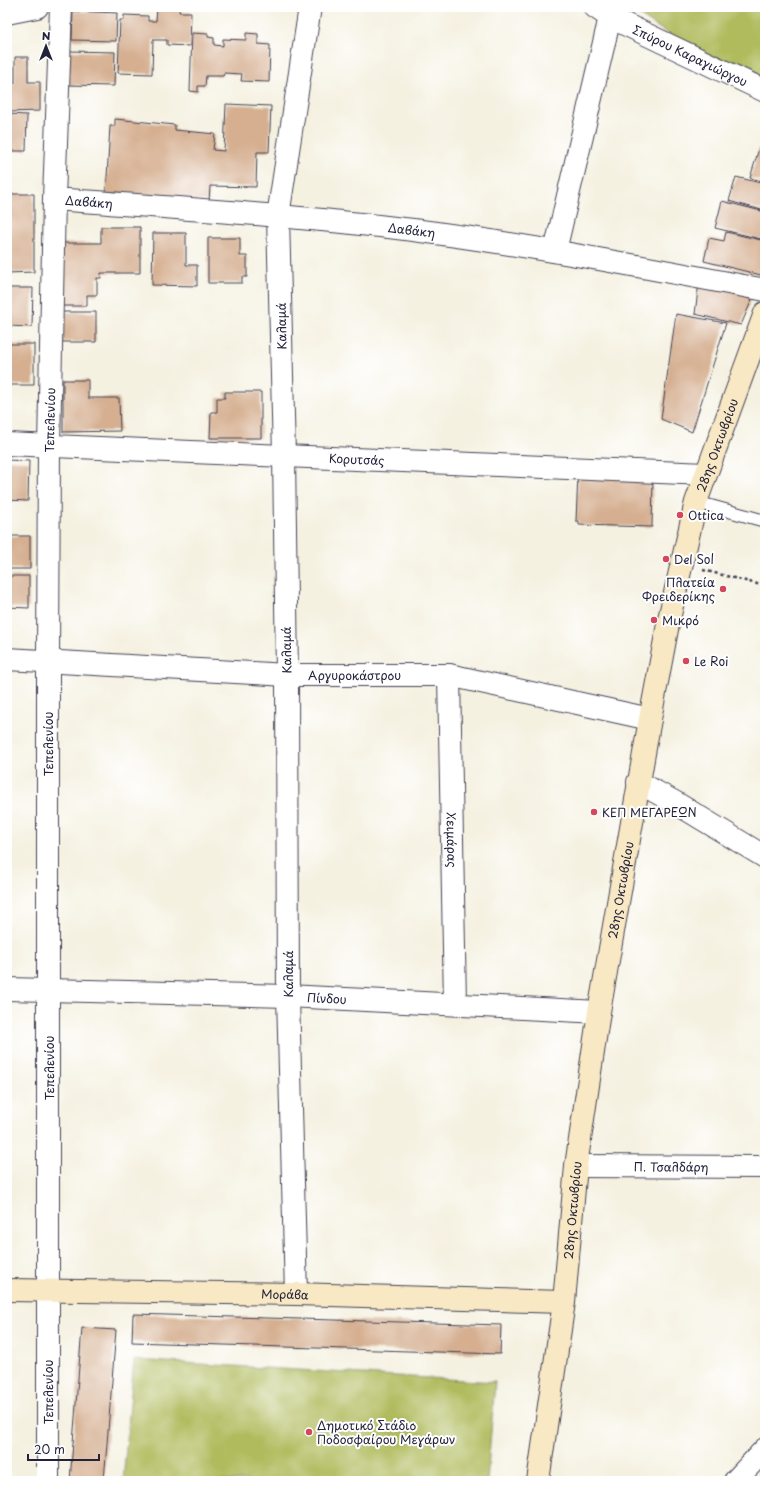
<svg xmlns="http://www.w3.org/2000/svg" width="772" height="1488" font-family="'Playpen Sans',sans-serif">
<style>
.green{fill:#b0bb5d;stroke:#696e4c}
.building{fill:#d5af90}
.lines{fill:none;stroke-linecap:round;stroke-linejoin:round}
.lane-casing{stroke:#424154;stroke-width:14}
.street-casing{stroke:#424154;stroke-width:24}
.secondary-casing{stroke:#424154;stroke-width:24}
.path{stroke:#424154;stroke-width:2.5;stroke-dasharray:3 3;stroke-linecap:butt}
.lane{stroke:#fff;stroke-width:12}
.street{stroke:#fff;stroke-width:22}
.secondary{stroke:#f8e8c3;stroke-width:22}
.poi-dot{fill:#d1495b;stroke:#fff;stroke-width:1.5}
.labels{text-anchor:middle;dominant-baseline:central;stroke-width:4;stroke-linejoin:round;paint-order:stroke}
.street-label{font-size:12px;fill:#22223b;stroke:#fff}
.poi-label{font-size:12px;fill:#22223b;stroke:#fff;text-anchor:start}
</style>
<rect width="100%" height="100%" fill="#fff"/>
<filter id="ink" filterUnits="userSpaceOnUse"><feTurbulence type="fractalNoise" baseFrequency=".025" numOctaves="2"/><feDisplacementMap in="SourceGraphic" scale="8" xChannelSelector="R" yChannelSelector="G"/><feConvolveMatrix kernelMatrix="1 2 1 2 8 2 1 2 1" color-interpolation-filters="sRGB"/></filter>
<filter id="wash" filterUnits="userSpaceOnUse"><feTurbulence type="fractalNoise" baseFrequency=".012" numOctaves="4" result="noise"/><feDisplacementMap in="SourceGraphic" scale="16" xChannelSelector="R" yChannelSelector="G"/><feGaussianBlur stdDeviation="0.9" result="paint"/><feColorMatrix in="noise" values="0 0 0 0 0 0 0 0 0 0 0 0 0 0 0 0 0 1.4 0 .05"/><feComposite in="paint" operator="in"/></filter>
<g filter="url(#wash)">
<rect width="100%" height="100%" fill="#f5f1e1"/>
<!-- green -->
<path class="green" d="M627 7H765V78L691 49Z
M134 1360 495 1382 487 1481H123Z"/>
<g id="blocks">
<!-- building -->
<path class="building" d="M157 7H179V12H191L190 46 167 45V40H153L152 74 118 73 120 20H124V15L148 16V21H156Z
M73 11 117 13 116 41 72 40Z
M192 33 208 34V37L214 38V45L223 46V39L246 40V33L258 34V44L270 45 269 82 241 81 242 74 224 73 223 76H206L205 86H198V92L190 91Z
M68 51 115 52 114 86 67 85Z
M15 57H28V82H40V111L7 112V83H15Z
M226 104 271 106 269 152H257L256 187 210 186 209 201 106 195 110 126H115V119L175 125V130L215 134 213 150 224 151Z
M7 114 27 115 26 151H7Z
M765 129V182L750 178Z
M736 177 765 184V211L729 201Z
M7 194H34V272L7 273Z
M722 201 765 212V240L715 228Z
M101 227H140V273H101V278H97V295H87V306H58V243H101Z
M726 232 765 241V276L704 261 709 238 724 241Z
M153 233H186V265H197V286L152 285Z
M208 238H240V256H247V277H242V283H208Z
M699 282 756 290 741 325 695 314Z
M7 288H33L32 327 7 326Z
M57 312H96V342H57Z
M676 314 726 323 692 432 661 419Z
M7 344H34V385H7Z
M63 380H88V398H119L120 431 63 432Z
M225 392H261V438H210L211 412H217V398H225Z
M7 460 29 461 28 501 7 500Z
M578 475 653 477 652 527 579 525V521H576Z
M7 536H30V569H7Z
M7 576H29V608L7 607Z
M133 1314 501 1325 500 1354 132 1342Z
M82 1328 116 1330 104 1481H70Z"/>
</g>
</g>
<g filter="url(#ink)">
<use href="#blocks" fill-opacity="0" stroke="#424154" stroke-width="1"/>
<g class="lines">
<!-- lane casing -->
<g class="lane-casing">
<path id="lane" d="M696 502 765 521"/>
</g>
<!-- street casing -->
<g class="street-casing">
<g id="street">
<path id="s1" d="M595 7 610 17 765 91"/>
<path d="M7 13 37 7"/>
<path id="s2" d="M54 199C174 208 294 215 413 230 531 245 648 268 765 290"/>
<path d="M555 251 610 17"/>
<path id="s3" d="M7 444 706 474"/>
<path id="s4" d="M7 659 287 675H449L650 719"/>
<path id="s5" d="M449 675 455 1004"/>
<path d="M638 782 676 803 765 857"/>
<path id="s6" d="M7 989 288 996 599 1012"/>
<path id="s7" d="M576 1166 765 1167"/>
<path d="M296 1294 288 996 287 675 284 455 278 216 310 7"/>
<path id="s8" d="M48 1481V661L49 446 54 199 61 7"/>
<path d="M735 1481 765 1449"/>
</g>
</g>
<!-- secondary casing -->
<g class="secondary-casing">
<g id="secondary">
<path id="s9" d="M7 1290 296 1294 564 1302"/>
<path id="s10" d="M538 1481 564 1302 576 1166 599 1012 650 719 669 619 696 502 765 313"/>
</g>
</g>
<!-- path -->
<path class="path" d="M703 570 765 586"/>
<!-- lane -->
<use href="#lane" class="lane"/>
<!-- street -->
<use href="#street" class="street"/>
<!-- secondary -->
<use href="#secondary" class="secondary"/>
</g>
</g>
<!-- markers -->
<g class="poi-dot">
<circle cx="680" cy="515" r="4"/>
<circle cx="666" cy="559" r="4"/>
<circle cx="723" cy="589" r="4"/>
<circle cx="654" cy="620" r="4"/>
<circle cx="686" cy="661" r="4"/>
<circle cx="594" cy="812" r="4"/>
<circle cx="309" cy="1432" r="4"/>
</g>
<g class="labels">
<!-- street labels -->
<g class="street-label">
<text stroke="none"><textPath href="#s1" startOffset="107">Σπύρου Καραγιώργου</textPath></text>
<text stroke="none"><textPath href="#s2" startOffset="35">Δαβάκη</textPath></text>
<text stroke="none"><textPath href="#s2" startOffset="359">Δαβάκη</textPath></text>
<text transform="translate(281 326) rotate(-91)">Καλαμά</text>
<text stroke="none"><textPath href="#s8" startOffset="1061">Τεπελενίου</textPath></text>
<text stroke="none"><textPath href="#s10" startOffset="1053">28ης Οκτωβρίου</textPath></text>
<text stroke="none"><textPath href="#s3" startOffset="350">Κορυτσάς</textPath></text>
<text transform="translate(286 650) rotate(-91)">Καλαμά</text>
<text stroke="none"><textPath href="#s4" startOffset="348">Αργυροκάστρου</textPath></text>
<text transform="translate(48 744) rotate(-90)">Τεπελενίου</text>
<text stroke="none"><textPath href="#s5" startOffset="165">Χειμάρας</textPath></text>
<text stroke="none"><textPath href="#s10" startOffset="597">28ης Οκτωβρίου</textPath></text>
<text transform="translate(288 974) rotate(-90)">Καλαμά</text>
<text stroke="none"><textPath href="#s6" startOffset="320">Πίνδου</textPath></text>
<text transform="translate(49 1068) rotate(-90)">Τεπελενίου</text>
<text stroke="none"><textPath href="#s7" startOffset="95">Π. Τσαλδάρη</textPath></text>
<text stroke="none"><textPath href="#s10" startOffset="273">28ης Οκτωβρίου</textPath></text>
<text stroke="none"><textPath href="#s9" startOffset="278">Μοράβα</textPath></text>
<text transform="translate(48 1392) rotate(-90)">Τεπελενίου</text>
</g>
<!-- poi labels -->
<g class="poi-label">
<text x="688" y="515">Ottica</text>
<text x="674" y="559">Del Sol</text>
<text x="715" y="582" text-anchor="end">Πλατεία<tspan x="715" dy="14">Φρειδερίκης</tspan></text>
<text x="662" y="620">Μικρό</text>
<text x="694" y="661">Le Roi</text>
<text x="602" y="812">ΚΕΠ ΜΕΓΑΡΕΩΝ</text>
<text x="317" y="1425">Δημοτικό Στάδιο<tspan x="317" dy="14">Ποδοσφαίρου Μεγάρων</tspan></text>
</g>
</g>
<!-- margin -->
<rect width="772" height="1488" fill="none" stroke="#fff" stroke-width="24"/>
<!-- north arrow -->
<g transform="translate(46 46)" stroke="#ffffff" stroke-width="3" paint-order="stroke">
<path d="M0-3L7 15L0 10L-7 15Z" fill="#22223b"/>
<text y="-6" font-size="11" font-weight="bold" text-anchor="middle" fill="#22223b">N</text>
</g>
<!-- scale -->
<path d="M28 1454v6h71v-6" fill="none" stroke="#22223b" stroke-width="2"/>
<text x="34" y="1454" font-size="12" fill="#22223b" stroke="#ffffff" stroke-width="3" paint-order="stroke">20 m</text>
</svg>
